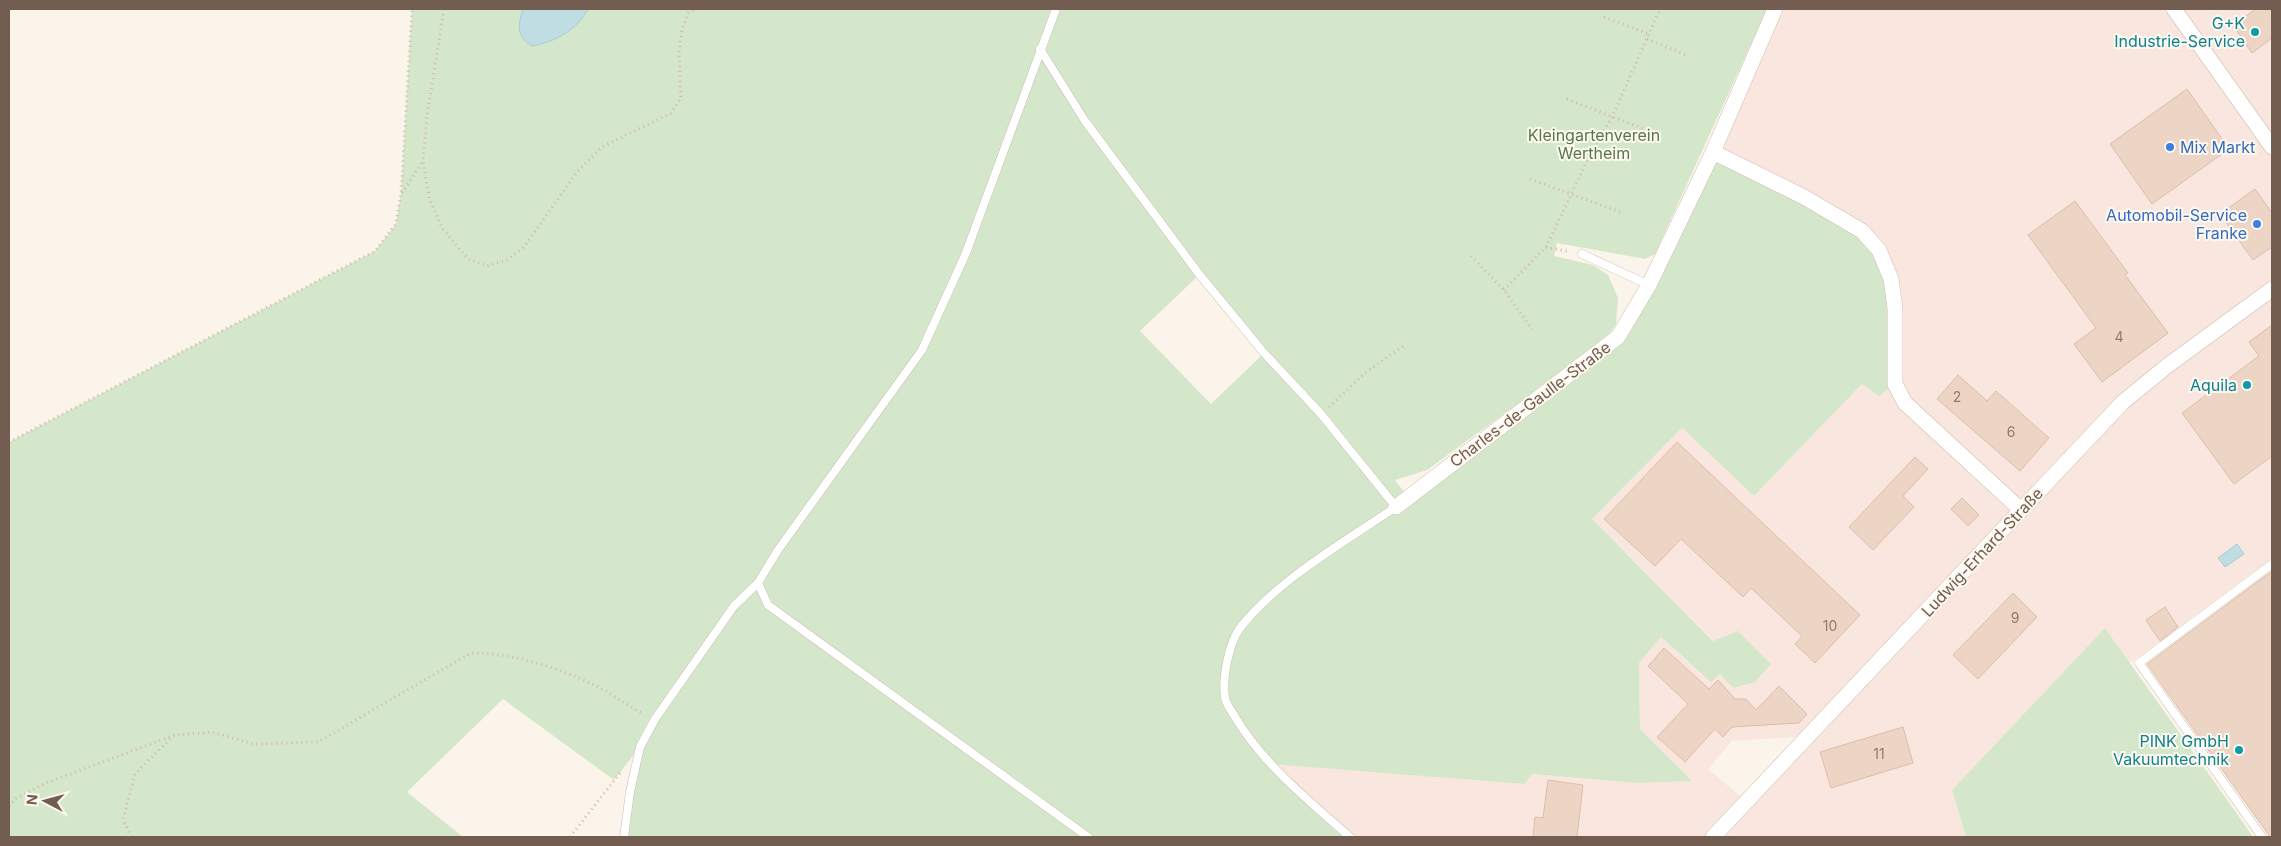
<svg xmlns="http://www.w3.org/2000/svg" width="2281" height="846" font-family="Inter,sans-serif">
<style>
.commercial{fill:#f9e7df;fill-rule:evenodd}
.green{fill:#d5e7ca;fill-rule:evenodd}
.water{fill:#c0dde3;stroke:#a8ccd3}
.building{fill:#edd5c5;stroke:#debca7}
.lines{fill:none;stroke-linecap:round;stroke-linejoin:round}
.service-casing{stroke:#ccbdb1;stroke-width:9}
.minor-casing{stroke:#ccbdb1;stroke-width:16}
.path{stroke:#d2b8a7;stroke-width:3;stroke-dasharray:1 4;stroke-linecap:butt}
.service{stroke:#fff;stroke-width:8}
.minor{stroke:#fff;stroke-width:15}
.culture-dot{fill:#0f9aa8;stroke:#fdf8f0;stroke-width:2}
.shop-dot{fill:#3f7fe0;stroke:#fdf8f0;stroke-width:2}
.labels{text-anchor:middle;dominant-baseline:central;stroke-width:4;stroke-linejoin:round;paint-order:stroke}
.number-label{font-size:14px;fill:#927b6d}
.culture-label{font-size:16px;fill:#0d838f;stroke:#fdf8f0;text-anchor:end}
.park-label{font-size:16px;fill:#567849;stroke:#fdf8f0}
.shop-label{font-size:16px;fill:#366cbe;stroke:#fdf8f0;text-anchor:start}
.street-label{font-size:16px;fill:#735d50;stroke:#fdf8f0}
</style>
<rect width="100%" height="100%" fill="#fbf4ea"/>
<!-- commercial -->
<path class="commercial" d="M1775 9H2272V558L2130 663 2105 629 1952 790 1966 837H1350L1269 763 1525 784 1531 774 1636 783 1691 781 1640 729 1639 663 1661 637 1711 682 1720 674 1714 641 1592 519 1682 428 1754 496 1862 384 1713 152ZM1809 736 1746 801 1708 769 1732 741Z"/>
<!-- green -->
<path class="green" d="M412 9H1767L1655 254 1645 259 1557 243 1554 256 1593 265 1608 275 1618 298 1616 324 1606 339 1427 470 1395 480 1408 497 1618 337 1710 157 1862 231 1891 279 1895 384 1879 396 1862 384 1754 496 1682 428 1592 519 1713 641 1738 631 1771 664 1755 682 1733 688 1720 674 1711 682 1661 637 1639 663 1640 729 1692 781 1636 783 1532 774 1525 784 1270 764 1350 837H624L639 748 614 780 503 699 407 792 463 837H9V442L375 251 396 224 401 193ZM1199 275 1264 353 1211 404 1140 331Z
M2105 628 2242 821 2253 837H1966L1952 790Z"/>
<!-- water -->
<path class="water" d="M523 9H588C577 30 555 42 532 46 516 37 518 25 523 9Z
M2237 544 2244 554 2225 567 2218 558Z"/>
<!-- building -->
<path class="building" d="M2256 9H2272V38L2252 53 2233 25Z
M2187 89 2229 149 2152 204 2110 144Z
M2255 189 2272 213V247L2253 260 2220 214Z
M2075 201 2128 273 2125 275 2168 333 2102 382 2074 344 2096 328 2028 235Z
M2272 325V456L2234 484 2182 413 2259 356 2249 342Z
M1958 375 1987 401 1996 391 2049 438 2020 471 1937 399Z
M1677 442 1860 615 1815 663 1795 644 1802 636 1751 588 1743 597 1681 539 1655 566 1604 519Z
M1915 457 1928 469 1903 496 1914 507 1873 550 1849 527Z
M1962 498 1979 515 1968 526 1951 509Z
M2272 571V837H2270L2147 664Z
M2013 593 2037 617 1978 679 1953 655Z
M2165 607 2178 627 2160 641 2146 620Z
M1664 648 1709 689 1718 680 1735 699H1746L1756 710 1779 686 1807 714 1799 723 1732 727 1723 737 1715 729 1685 762 1657 737 1688 704 1648 666Z
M1903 727 1913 763 1831 788 1820 752Z
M1548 780 1583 785 1577 837H1533L1535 817 1543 818Z"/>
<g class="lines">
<!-- service casing -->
<g class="service-casing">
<path id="service" d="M1040 49 1085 121 1199 274 1264 353 1321 414 1396 507C1347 540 1276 581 1240 628 1229 643 1222 678 1225 697 1225 703 1232 711 1235 717 1264 765 1309 801 1350 837
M1582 254 1649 285
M758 583 768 605 1088 837
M624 837 630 792 640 747 655 719 734 606 758 583 778 550 922 350 966 253 1056 9
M2262 837 2139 663 2272 564"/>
</g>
<!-- minor casing -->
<g class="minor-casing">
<path id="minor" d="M2174 9 2272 147
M1713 152 1804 197 1862 231 1879 250 1891 279 1895 308V384L1905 403 2021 510
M1396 507 1618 337 1649 285 1713 152 1775 9
M1713 837 2123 402 2167 366 2272 289"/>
</g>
<!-- path -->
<path class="path" d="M444 9 427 116 423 161 429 198 442 228 468 259 487 266 507 260 524 247 577 172 602 147 671 113 681 98 679 53 682 29 689 12 696 9
M1604 17 1649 34
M1647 39 1689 56
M1567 99 1654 133
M1530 179 1620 212
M402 193 423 161
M1546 247 1570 252
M1471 256 1504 290 1532 329
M1504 290 1546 247 1589 157 1612 117 1660 9
M1329 407 1365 373 1406 344
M9 442 375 251 396 224 401 193 412 9
M9 806 15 799 46 783 175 735 212 732 253 744 318 742 471 653C517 653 563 669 604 690 617 698 630 707 644 714
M131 837 123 819 135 774 172 737
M570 837 620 773"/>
<!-- service -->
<use href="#service" class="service"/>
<!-- minor -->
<use href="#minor" class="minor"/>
</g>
<!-- markers -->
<g class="culture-dot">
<circle cx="2255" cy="32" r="5"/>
<circle cx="2247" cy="385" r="5"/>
<circle cx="2239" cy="750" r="5"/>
</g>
<g class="shop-dot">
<circle cx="2170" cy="147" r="5"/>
<circle cx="2257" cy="224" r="5"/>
</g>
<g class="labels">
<!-- number labels -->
<g class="number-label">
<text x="2119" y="336">4</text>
<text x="1957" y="396">2</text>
<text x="2011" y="431">6</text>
<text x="2015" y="617">9</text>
<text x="1830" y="625">10</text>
<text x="1879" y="753">11</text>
</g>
<!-- culture labels -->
<g class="culture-label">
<text x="2245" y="23">G+K<tspan x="2245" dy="18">Industrie-Service</tspan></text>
<text x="2237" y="385">Aquila</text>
<text x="2229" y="741">PINK GmbH<tspan x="2229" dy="18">Vakuumtechnik</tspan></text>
</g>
<!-- park labels -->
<g class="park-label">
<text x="1594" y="135">Kleingartenverein<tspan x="1594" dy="18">Wertheim</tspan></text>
</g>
<!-- shop labels -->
<g class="shop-label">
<text x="2180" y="147">Mix Markt</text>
<text x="2247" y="215" text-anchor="end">Automobil-Service<tspan x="2247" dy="18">Franke</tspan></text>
</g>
<!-- street labels -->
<g class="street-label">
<text transform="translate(1530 404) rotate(-37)">Charles-de-Gaulle-Straße</text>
<text transform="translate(1982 552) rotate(-47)">Ludwig-Erhard-Straße</text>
</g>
</g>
<!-- border -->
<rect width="2281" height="846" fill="none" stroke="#735d50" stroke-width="20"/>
<!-- north arrow -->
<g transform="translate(45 801) rotate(276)" stroke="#fdf8f0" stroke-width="4" paint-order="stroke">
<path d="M0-4L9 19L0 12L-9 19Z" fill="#735d50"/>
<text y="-8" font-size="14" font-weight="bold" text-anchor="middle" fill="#735d50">N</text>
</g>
</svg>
